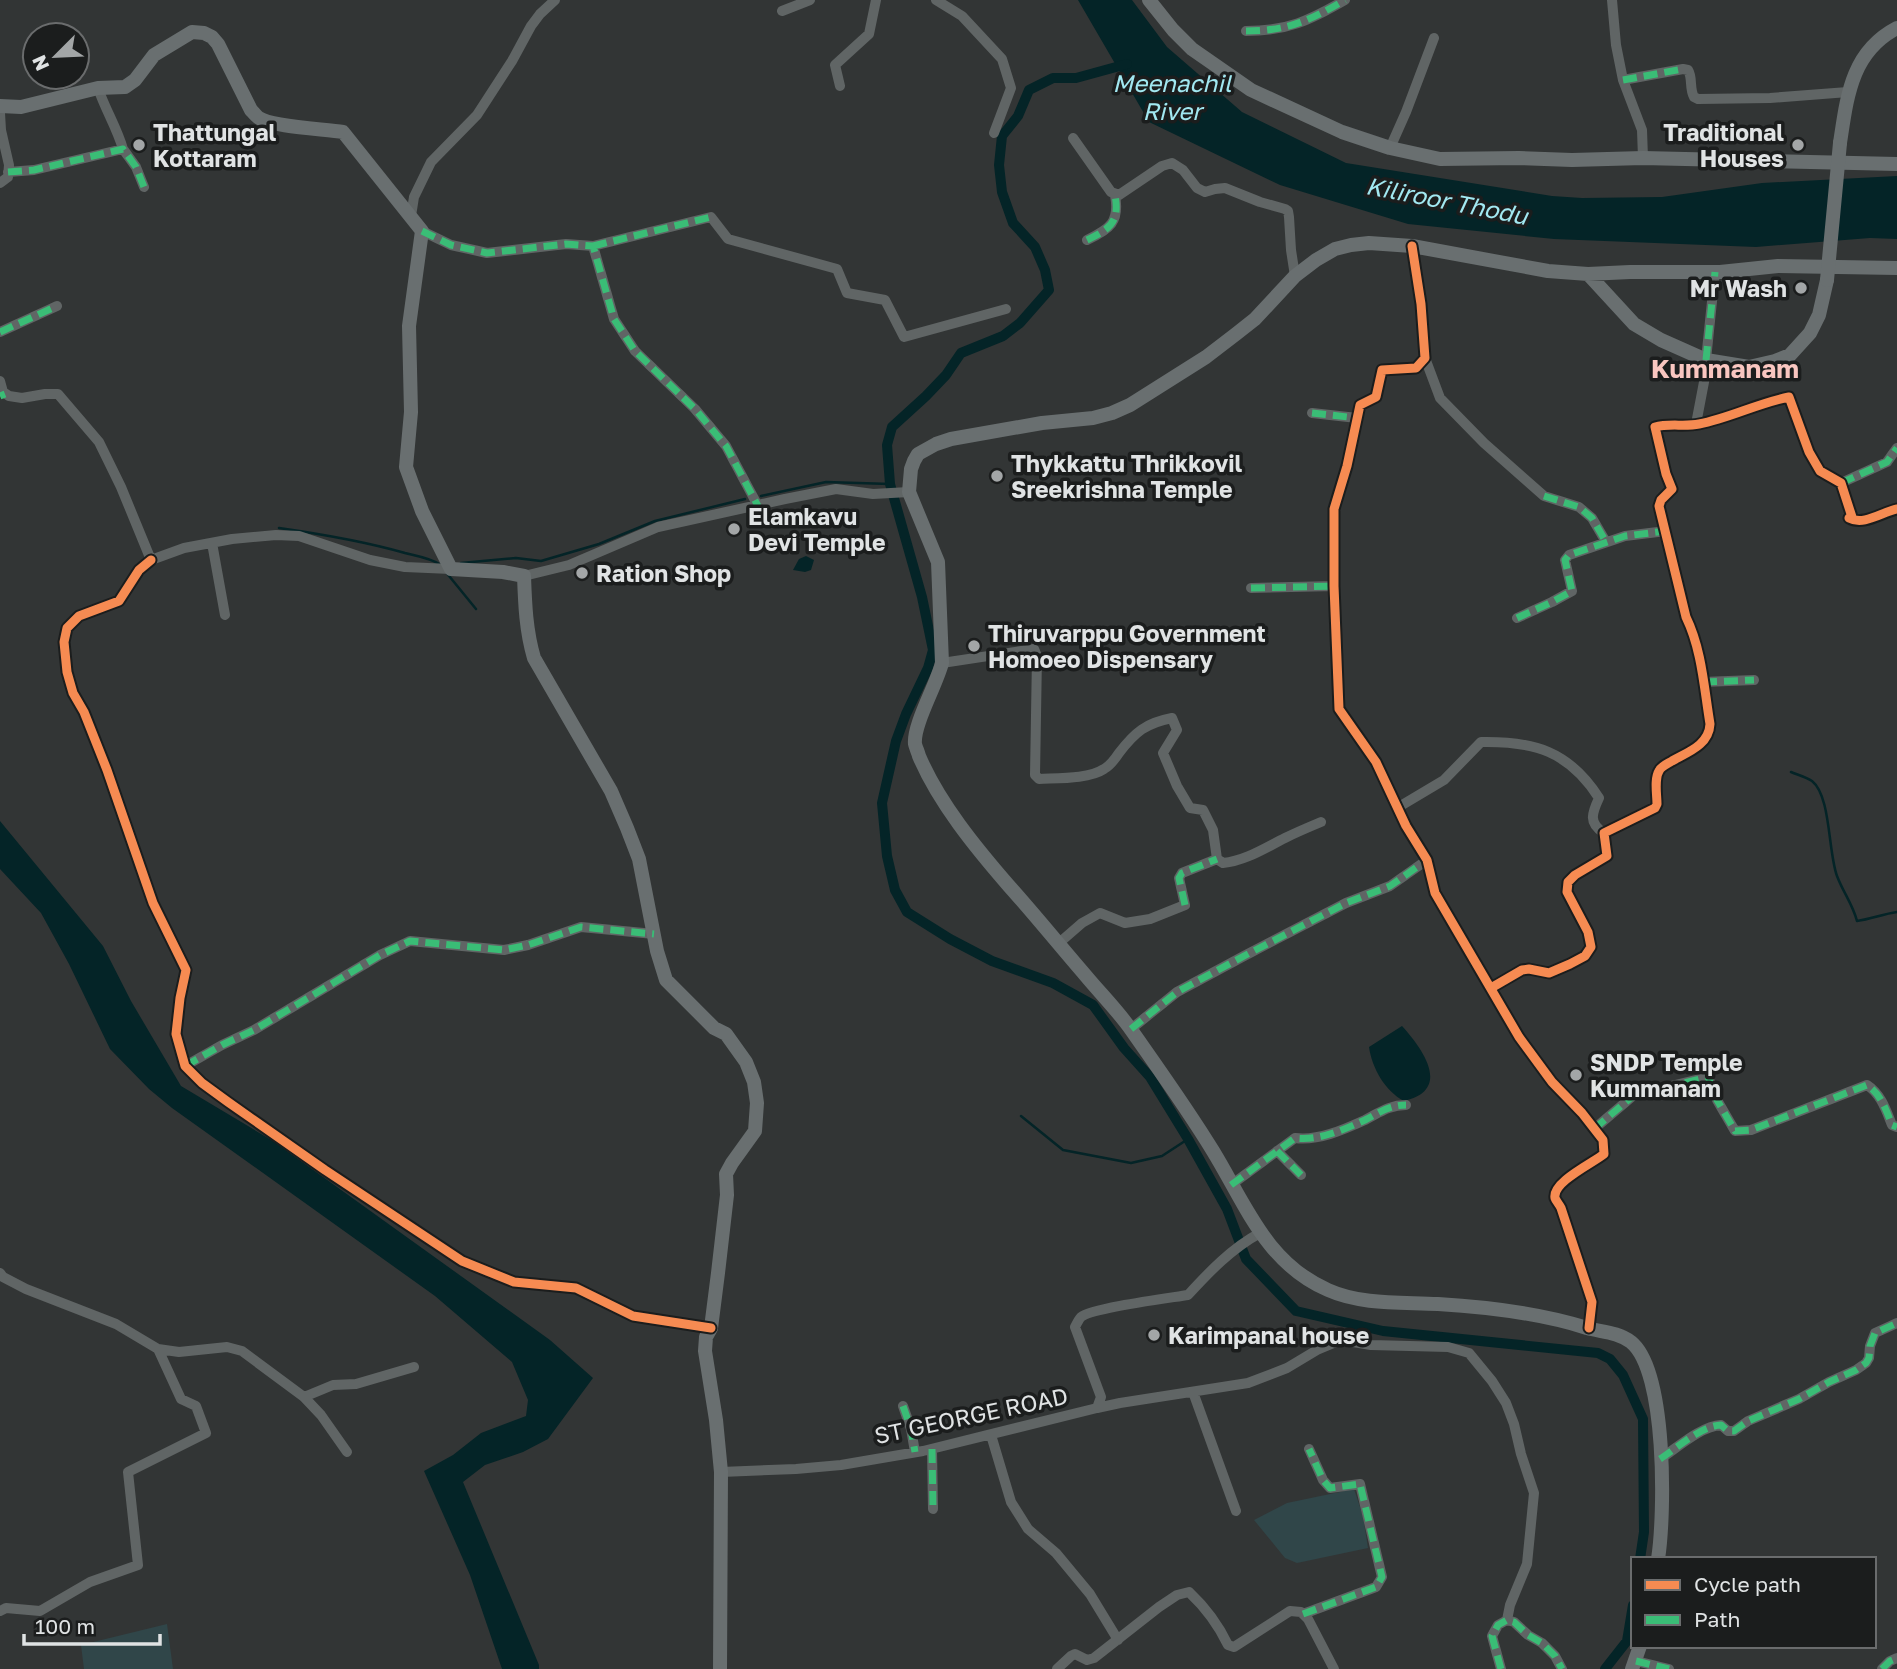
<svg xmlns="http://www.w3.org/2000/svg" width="1897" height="1669" font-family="'Golos Text',sans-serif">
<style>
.green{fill:#304649}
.water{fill:#042427}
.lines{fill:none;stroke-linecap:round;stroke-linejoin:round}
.stream{stroke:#042427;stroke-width:2.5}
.canal{stroke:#042427;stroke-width:10}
.street{stroke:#606565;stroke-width:10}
.secondary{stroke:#696f70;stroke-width:14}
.secondary-bridge{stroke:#696f70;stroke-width:14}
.quiet{stroke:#3abd76;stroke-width:7;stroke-dasharray:14 7;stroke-linecap:butt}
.cycleway-casing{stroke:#1b1d1d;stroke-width:13}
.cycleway{stroke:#f68b52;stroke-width:9}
.poi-dot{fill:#a3a6a7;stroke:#1b1d1d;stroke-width:2.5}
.labels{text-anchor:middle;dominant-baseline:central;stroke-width:7;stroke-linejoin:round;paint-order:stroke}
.poi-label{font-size:23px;font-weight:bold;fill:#e0e3e4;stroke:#1b1d1d;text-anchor:start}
.street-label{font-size:23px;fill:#e0e3e4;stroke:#1b1d1d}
.water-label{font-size:24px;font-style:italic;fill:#a2e8f1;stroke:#1b1d1d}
.quarter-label{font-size:26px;font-weight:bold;fill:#f9c6c0;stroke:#1b1d1d}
</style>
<rect width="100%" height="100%" fill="#323535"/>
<!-- green -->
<path class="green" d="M1354 1489 1363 1516 1368 1548 1297 1563 1285 1558 1254 1520 1287 1503Z
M167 1624 173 1669H84L81 1645Z"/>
<!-- water -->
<path class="water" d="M1078 0H1132L1167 47 1242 112 1346 163 1552 196 1582 198 1662 197 1762 183 1897 176V239L1870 238 1756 247 1554 239 1408 224 1280 185 1149 122Z
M806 556 814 560 811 570 805 572 793 570 799 559Z
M0 821 103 946 131 1001 181 1086 273 1141 550 1340 593 1378 548 1439 523 1452 485 1465 463 1482 539 1665V1669H502L470 1575 424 1471 453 1455 481 1433 526 1416 528 1400 512 1362 435 1296 172 1108 149 1089 110 1049 69 964 41 913 0 869Z
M1402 1026C1422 1048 1453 1090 1404 1101 1385 1091 1372 1068 1369 1047Z"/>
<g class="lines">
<!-- stream -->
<path class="stream" d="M761 496 826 482 890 484
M279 528C321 534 363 541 405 553 417 556 431 558 441 565
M461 563 516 558 541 561 599 544 655 521 745 499
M445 571 476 609
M1791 772C1798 775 1806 777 1812 781 1831 796 1828 852 1837 876 1843 892 1853 905 1857 921 1871 919 1883 914 1897 912
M1021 1116 1063 1150 1131 1163 1162 1156 1188 1139"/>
<!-- canal -->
<path class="canal" d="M1127 64 1076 78H1053L1029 90 1018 116 1002 136 999 165 1002 192 1013 223 1035 247 1045 270 1049 290 1020 323 1003 336 961 353 946 375 926 396 892 427 887 445 890 484 922 597 933 650 928 668 906 714 896 741 882 803 887 856 895 890 907 912 950 939 992 961 1053 983 1093 1005 1124 1048 1150 1077 1188 1139 1227 1209 1246 1259 1296 1311 1383 1331 1598 1353 1610 1359 1623 1375 1643 1419 1644 1532 1640 1559
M1605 1669 1627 1641 1633 1605"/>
<!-- street -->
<path class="street" d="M936 0 962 16 1002 59 1011 88 994 133
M1612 0 1616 45 1623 80 1642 130 1643 158
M782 11 810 0
M1246 31C1287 31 1309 21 1345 0
M1623 80 1683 69 1688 70C1693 78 1689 88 1694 97L1698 99 1770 98 1848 92
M840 86 835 65 869 34 876 0
M98 88C105 109 117 128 123 149
M0 113 1 130 9 165 8 177 0 183
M1073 138 1111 192 1119 195 1162 166 1172 163 1183 170 1197 188 1205 192 1215 189 1225 188 1260 202 1285 209 1288 211 1289 217 1291 250 1295 276
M1390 148 1406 112 1434 38
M8 172 34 170 123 149 136 167 144 187
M411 216 414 197 431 162 477 115 512 61 531 26 540 14 555 0
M422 231 451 245 487 253 566 244 593 246 614 319 635 351 695 409 726 446 758 506
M1087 240C1110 229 1120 222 1115 195
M593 246 711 217 728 239 837 269 847 293 885 300 904 337 1006 309
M1412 246 1421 304 1425 358 1416 368 1382 370 1376 397 1360 405 1347 466 1334 509V586L1339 709 1376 762 1406 826 1427 860 1435 893 1519 1037 1552 1082 1582 1113 1603 1140 1604 1154C1593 1163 1552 1182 1555 1198 1556 1201 1559 1204 1561 1208L1592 1302 1589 1328
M0 332 57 306
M1425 358 1440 398 1484 443 1544 496 1579 507 1592 518 1606 542
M1706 360 1715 272
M0 381 3 392 9 396 22 398 45 394H58L99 442 121 487 151 560 184 548 232 539 276 535 299 536 370 560 405 567 451 569
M1312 413 1357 418
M1696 424 1708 361
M1841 483 1887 462 1897 448
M212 543 225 615
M151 560 139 570 119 601 79 616 67 628 64 642 67 672 73 693 84 712 107 770 153 903 186 970 180 998 176 1034 185 1066 202 1083 228 1102 325 1170 462 1261 514 1282 576 1288 633 1316 711 1328
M524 576 569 565 658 527 785 499 836 489 873 494 909 492
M1251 588 1334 586
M1517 618 1552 602 1572 591 1565 560 1569 555 1625 536 1666 531
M942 663 1034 649 1037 656 1035 775 1039 779C1058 778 1089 779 1104 769 1111 765 1115 759 1119 753 1135 732 1146 723 1172 718L1177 730 1163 753 1177 786 1190 808 1203 810 1213 830 1217 859 1223 863C1245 861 1265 848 1285 838 1297 832 1309 827 1321 822
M1703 682 1754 680
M1397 808 1444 780 1481 742C1534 741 1569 751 1599 798 1592 813 1588 823 1604 833
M1059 943 1082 923 1100 913 1125 923 1150 919 1185 905 1179 878 1182 873 1217 859
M1491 988 1522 970 1529 969 1549 973 1570 964 1585 956 1591 947 1588 932 1567 892 1568 882 1575 875 1607 856 1604 833 1655 808 1657 804C1657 795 1654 779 1659 771 1661 766 1667 764 1672 761 1688 752 1709 745 1710 724 1704 688 1702 650 1686 617L1659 506 1661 500 1672 489 1666 474 1655 427C1669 423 1685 427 1699 424 1730 418 1758 403 1789 397L1809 452 1820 471 1841 483 1852 517 1849 518C1864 526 1882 512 1897 509
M1131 1029 1177 992 1244 956 1346 903 1390 886 1427 860
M185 1066 222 1045 254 1030 380 955 410 941 504 950 528 945 581 927 654 934
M1594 1129 1634 1095 1708 1077 1717 1100 1735 1131 1751 1130 1867 1085C1881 1094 1886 1110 1892 1125L1897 1127
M1277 1151 1301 1175
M1231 1185 1295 1138C1318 1141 1343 1130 1365 1120 1379 1113 1389 1105 1406 1105
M0 1273 3 1277 26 1289 116 1324 158 1349 179 1352 227 1347 242 1351 304 1397 321 1415 347 1452
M1193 1392 1236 1511
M304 1397 333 1385 356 1384 414 1367
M903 1406 911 1429 915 1452
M1097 1408 1120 1403 1248 1383 1287 1368 1317 1350 1341 1340 1371 1345 1448 1347 1469 1353 1492 1381 1506 1403 1514 1424 1521 1454 1534 1493 1527 1564 1510 1605 1507 1620
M991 1435 1011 1502 1028 1529 1056 1553 1090 1594 1118 1640
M932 1449 933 1509
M1660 1459C1677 1448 1701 1426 1721 1425L1728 1431H1734L1748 1421 1799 1399 1829 1382 1856 1370 1866 1363 1869 1358 1870 1346 1875 1333 1897 1323
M721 1472 796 1469 841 1465 923 1451 1097 1408 1101 1397 1075 1327C1076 1325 1079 1319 1081 1317 1092 1308 1170 1298 1188 1295 1209 1272 1232 1248 1260 1233
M0 1611 6 1608 40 1611 90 1582 138 1565 128 1472 206 1433 196 1406 181 1399 158 1349
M1303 1614 1376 1587 1382 1577 1360 1484 1330 1488 1323 1480 1309 1449
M1636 1661 1669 1669
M1057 1669 1071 1656 1075 1654 1087 1660 1094 1658 1159 1607 1177 1595 1189 1592C1206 1608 1218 1624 1228 1645L1234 1647 1290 1611 1301 1612 1308 1619 1334 1669
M1501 1669 1492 1636 1498 1625 1507 1620 1514 1622 1528 1635 1542 1643 1555 1656 1562 1669
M1882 1669 1890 1661 1897 1658"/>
<!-- secondary -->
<path class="secondary" d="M1149 0 1173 30 1192 49 1251 90 1342 132 1390 148 1440 159 1519 158 1572 160 1643 158 1897 164
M0 106 21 107 98 88 125 87 135 80 154 55 192 32 204 33 212 37 218 44 251 110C252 111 258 118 259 118 272 127 325 129 343 132L422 231 409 326 411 412 406 467 422 511 451 569 503 572 524 576C525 604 526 631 534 658L611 791 627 828 639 859 657 951 666 980 714 1028 726 1034 746 1062 754 1082 757 1103 755 1131 732 1163 726 1174 727 1195 718 1273 711 1328 706 1337 705 1351 716 1420 721 1472 720 1669
M1840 143C1847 97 1851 52 1897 28
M1588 274 1634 324 1661 340 1706 360 1749 367 1775 361 1790 355 1810 333 1819 315 1827 280
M1658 1559C1665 1515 1667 1371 1631 1342 1618 1332 1602 1332 1587 1328 1540 1313 1488 1307 1438 1304 1402 1302 1361 1305 1328 1290 1266 1263 1246 1205 1213 1151 1188 1110 1160 1071 1132 1031 1119 1012 1101 994 1086 976 1060 946 1035 915 1009 886 976 848 939 803 919 756 919 755 915 745 915 744 913 725 936 686 942 663L938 562 909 492 911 469 914 461 918 454 936 444 951 439 1042 423 1093 418 1112 413 1130 405 1206 357 1236 334 1255 319 1295 276 1316 260 1335 249 1351 245 1369 243 1412 246 1548 271 1588 274 1630 272H1720L1778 266 1897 268
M1632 1669 1640 1646"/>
<!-- secondary-bridge -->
<path class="secondary-bridge" d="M1827 280 1840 143"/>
<!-- quiet -->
<path class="quiet" d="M1246 31C1287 31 1309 21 1345 0
M1623 80 1683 69
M8 172 34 170 123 149 136 167 144 187
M422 231 451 245 487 253 566 244 593 246 614 319 635 351 695 409 726 446 758 506
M1087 240C1110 229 1120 222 1115 195
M593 246 711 217
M0 332 57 306
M1706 360 1715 272
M0 396 5 394
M1312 413 1357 418
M1841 483 1887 462 1897 448
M1544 496 1579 507 1592 518 1606 542
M1251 588 1334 586
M1517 618 1552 602 1572 591 1565 560 1569 555 1625 536 1666 531
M1703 682 1754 680
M1185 905 1179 878 1182 873 1217 859
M1131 1029 1177 992 1244 956 1346 903 1390 886 1427 860
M185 1066 222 1045 254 1030 380 955 410 941 504 950 528 945 581 927 654 934
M1594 1129 1634 1095 1708 1077 1717 1100 1735 1131 1751 1130 1867 1085C1881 1094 1886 1110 1892 1125L1897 1127
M1277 1151 1301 1175
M1231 1185 1295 1138C1318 1141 1343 1130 1365 1120 1379 1113 1389 1105 1406 1105
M903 1406 911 1429 915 1452
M932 1449 933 1509
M1660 1459C1677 1448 1701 1426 1721 1425L1728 1431H1734L1748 1421 1799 1399 1829 1382 1856 1370 1866 1363 1869 1358 1870 1346 1875 1333 1897 1323
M1303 1614 1376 1587 1382 1577 1360 1484 1330 1488 1323 1480 1309 1449
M1636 1661 1669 1669
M1501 1669 1492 1636 1498 1625 1507 1620 1514 1622 1528 1635 1542 1643 1555 1656 1562 1669
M1882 1669 1890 1661 1897 1658"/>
<!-- cycleway casing -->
<g class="cycleway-casing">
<path id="cycleway" d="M1412 246 1421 304 1425 358 1416 368 1382 370 1376 397 1360 405 1347 466 1334 509V586L1339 709 1376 762 1406 826 1427 860 1435 893 1519 1037 1552 1082 1582 1113 1603 1140 1604 1154C1593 1163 1552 1182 1555 1198 1556 1201 1559 1204 1561 1208L1592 1302 1589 1328
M151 560 139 570 119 601 79 616 67 628 64 642 67 672 73 693 84 712 107 770 153 903 186 970 180 998 176 1034 185 1066 202 1083 228 1102 325 1170 462 1261 514 1282 576 1288 633 1316 711 1328
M1491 988 1522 970 1529 969 1549 973 1570 964 1585 956 1591 947 1588 932 1567 892 1568 882 1575 875 1607 856 1604 833 1655 808 1657 804C1657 795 1654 779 1659 771 1661 766 1667 764 1672 761 1688 752 1709 745 1710 724 1704 688 1702 650 1686 617L1659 506 1661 500 1672 489 1666 474 1655 427C1669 423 1685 427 1699 424 1730 418 1758 403 1789 397L1809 452 1820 471 1841 483 1852 517 1849 518C1864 526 1882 512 1897 509"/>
</g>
<!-- cycleway -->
<use href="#cycleway" class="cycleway"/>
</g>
<!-- markers -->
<g class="poi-dot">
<circle cx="139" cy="145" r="7"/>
<circle cx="1798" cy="145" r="7"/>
<circle cx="1801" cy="288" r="7"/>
<circle cx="997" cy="476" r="7"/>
<circle cx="734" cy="529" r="7"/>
<circle cx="582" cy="573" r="7"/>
<circle cx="974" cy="646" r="7"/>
<circle cx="1576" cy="1075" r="7"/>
<circle cx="1154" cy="1335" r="7"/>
</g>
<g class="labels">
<!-- poi labels -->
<g class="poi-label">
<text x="153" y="132">Thattungal<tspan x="153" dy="26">Kottaram</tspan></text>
<text x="1784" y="132" text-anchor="end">Traditional<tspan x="1784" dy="26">Houses</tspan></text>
<text x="1787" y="288" text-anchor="end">Mr Wash</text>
<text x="1011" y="463">Thykkattu Thrikkovil<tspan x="1011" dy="26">Sreekrishna Temple</tspan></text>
<text x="748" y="516">Elamkavu<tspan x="748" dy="26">Devi Temple</tspan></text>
<text x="596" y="573">Ration Shop</text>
<text x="988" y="633">Thiruvarppu Government<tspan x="988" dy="26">Homoeo Dispensary</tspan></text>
<text x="1590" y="1062">SNDP Temple<tspan x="1590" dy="26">Kummanam</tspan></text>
<text x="1168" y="1335">Karimpanal house</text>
</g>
<!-- street labels -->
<g class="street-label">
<text transform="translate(971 1415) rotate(-12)">ST GEORGE ROAD</text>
</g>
<!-- water labels -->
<g class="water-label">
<text x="1172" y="82">Meenachil<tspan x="1172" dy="28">River</tspan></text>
<text transform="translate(1447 200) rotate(11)">Kiliroor Thodu</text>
</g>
<!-- quarter labels -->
<g class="quarter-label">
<text x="1725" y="368">Kummanam</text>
</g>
</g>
<!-- legend -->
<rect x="1631" y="1557" width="245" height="91" fill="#1b1d1d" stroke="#6a6c6d" stroke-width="2"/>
<rect x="1645" y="1580" width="35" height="10" fill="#f68b52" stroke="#6a6c6d" stroke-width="2"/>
<text x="1694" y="1592" font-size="21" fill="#e0e3e4">Cycle path</text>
<rect x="1645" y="1615" width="35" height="10" fill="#3abd76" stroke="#6a6c6d" stroke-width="2"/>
<text x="1694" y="1627" font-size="21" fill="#e0e3e4">Path</text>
<!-- north arrow -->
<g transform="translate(56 56) rotate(246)"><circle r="33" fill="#1b1d1d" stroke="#6a6c6d" stroke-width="2"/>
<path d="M0-5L12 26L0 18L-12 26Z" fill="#a3a6a7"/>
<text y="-10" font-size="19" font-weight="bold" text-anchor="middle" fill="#e0e3e4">N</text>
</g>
<!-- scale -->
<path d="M24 1634v10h136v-10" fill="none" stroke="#e0e3e4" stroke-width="3.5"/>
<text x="35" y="1634" font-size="21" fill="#e0e3e4" stroke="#1b1d1d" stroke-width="5" paint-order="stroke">100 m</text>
</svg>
